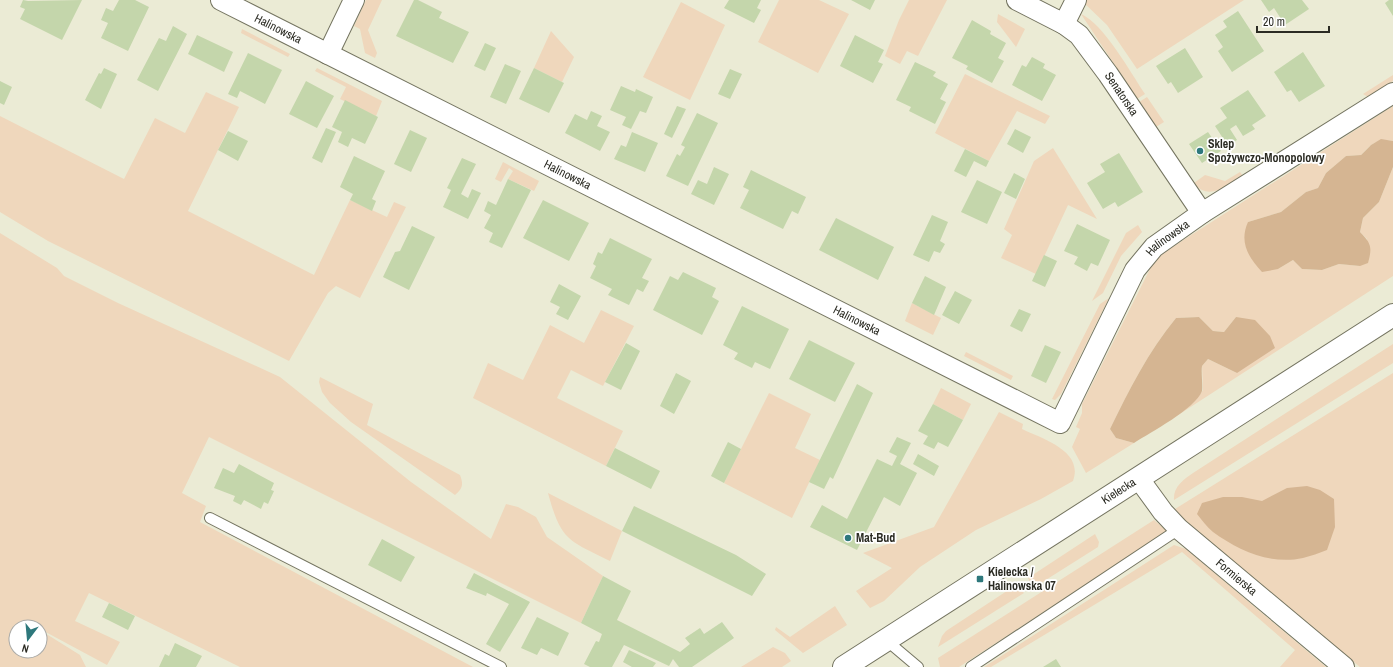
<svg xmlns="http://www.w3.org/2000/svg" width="1393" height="667" font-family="'Archivo Narrow',sans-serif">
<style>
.green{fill:#efd7bc}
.forest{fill:#d5b592}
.building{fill:#c4d6ab}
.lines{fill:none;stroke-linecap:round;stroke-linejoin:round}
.service-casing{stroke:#747460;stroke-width:12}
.minor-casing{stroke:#747460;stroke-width:22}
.secondary-casing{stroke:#747460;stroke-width:24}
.service{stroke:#fff;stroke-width:10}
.minor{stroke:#fff;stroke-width:20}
.secondary{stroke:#fff;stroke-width:22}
.poi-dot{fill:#2e787c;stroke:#fff;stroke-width:1.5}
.labels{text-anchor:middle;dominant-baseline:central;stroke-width:3.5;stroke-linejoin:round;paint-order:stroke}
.street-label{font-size:12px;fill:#2b2b23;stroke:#fff}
.poi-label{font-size:12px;font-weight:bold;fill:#2b2b23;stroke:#fff;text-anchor:start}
</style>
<rect width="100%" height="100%" fill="#ebebd5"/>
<!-- green -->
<path class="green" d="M366 0H382L368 30 377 53 375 58 365 53 360 29 354 26Z
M779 0H819L849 14 818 73 758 42Z
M909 0H947L918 56 907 51 900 64 885 56 899 20Z
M1084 0H1244L1137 69 1107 25 1083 2Z
M681 2 725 25 690 100 643 77Z
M998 14 1025 29 1016 47 997 22Z
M1081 14C1103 23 1131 73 1145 94L1137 99Z
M242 29 290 54 288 57 241 33Z
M551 31 574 57 562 82 534 68Z
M317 68 382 101 376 116 340 99 346 87 315 71Z
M965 74 1050 116 1045 124 1017 111 989 161 935 133Z
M1393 75V81L1368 97 1363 94Z
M206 92 239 107 188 211 314 275 350 200 387 217 394 202 406 207 360 298 336 286 328 293 289 361 48 241 0 212V116L124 179 155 118 185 133Z
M1147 97 1164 122 1156 127 1139 102Z
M1393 106V141C1376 139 1372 143 1361 155L1346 156 1326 173 1318 188 1306 192 1281 212 1248 222 1278 269 1293 260 1302 269 1322 270 1339 264 1360 266 1367 239 1360 232 1363 218 1379 202 1393 167V276L1172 419 1193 403 1203 390 1202 366 1208 359 1237 373 1236 317 1224 332 1213 331 1199 317 1176 318C1148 352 1129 390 1110 429L1116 438 1134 443 1086 473 1072 447 1080 429 1076 427 1082 413V404L1152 265 1160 255 1174 246Z
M1053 148 1097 219 1068 205 1036 274 1001 258 1012 235 1004 229 1034 161Z
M503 162 539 181 534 191 508 179 513 171 509 168 501 182 495 179Z
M1240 172 1243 176C1229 185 1208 202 1194 183L1205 175 1225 181Z
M1138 225 1142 232 1121 256 1103 293 1092 301 1126 233Z
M0 233 57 268 64 276 118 303 280 377 411 482 491 539 506 504 518 507 536 517 547 537 603 576 581 623 209 437 182 493 206 506 200 522 473 667H240L89 593 75 621 120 642 107 665 40 629V627H16V651H40V630L80 655 86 667H0Z
M1109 298 1061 394 1055 400 1052 399 1100 304Z
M912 303 941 318 933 335 905 321Z
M601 310 634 326 603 386 571 370 557 398 623 431 606 466 473 398 488 363 523 380 550 325 584 343Z
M1393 344V363L1174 500C1173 487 1183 480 1193 473Z
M966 352 1013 376 1011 380 964 356Z
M1393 373V667H1360L1191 527 1178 515 1175 509Z
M320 377 373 404 367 425 460 475C464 485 462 489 455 495L351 422 330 403 322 392 319 382Z
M941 388 971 404 963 420 933 404Z
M769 393 811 414 795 448 820 460 792 518 724 483Z
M999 412 1023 424 1022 429C1043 439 1084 451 1073 481L1041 499 976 530 920 567 884 601 870 608 856 591 892 568 863 553 934 527Z
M548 493 622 531 610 561C568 540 561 541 548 493Z
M1154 520 1167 531 1155 540 959 667H940L938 658Z
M1095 534 1099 542 1098 547 1033 588 1028 578Z
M1174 545 1186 549 1326 667H1280L1295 650 1182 552 991 667H984Z
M1016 585 1024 593 938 647 942 636 946 631Z
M835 606 847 625 803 653 775 630 776 627 790 637Z
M773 647 785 653 791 661 782 667H741Z"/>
<!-- forest -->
<path class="forest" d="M1381 139 1393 141V167L1379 202 1363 218 1360 232C1372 244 1372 248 1368 263L1360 266 1339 264 1322 270 1302 269 1293 260 1278 269 1262 272C1248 257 1239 242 1248 222L1281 212 1306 192 1318 188 1326 173 1346 156 1361 155 1371 145Z
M1199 317 1213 331 1224 332 1236 317 1255 320 1270 336 1275 348 1237 373 1208 359 1202 366C1201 372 1203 387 1202 391 1195 409 1151 432 1134 443L1116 438 1110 429C1129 390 1148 352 1176 318Z
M1307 486 1320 490 1334 499 1335 527 1327 550C1319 553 1311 556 1303 558 1271 565 1239 551 1213 532 1207 527 1202 520 1197 514L1202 503 1223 497H1242L1262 501 1287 488Z"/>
<!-- building -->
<path class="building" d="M23 0 28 1 82 0 62 40 20 19 25 9 20 7Z
M119 0H135L149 7 128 51 101 38 108 23 101 20 106 8 113 11Z
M414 0H418L442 12 439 18 469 32 453 63 396 36Z
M729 0H761L757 8 761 10 754 23 724 8Z
M851 0H875L870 10Z
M1261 0H1302L1309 9 1285 25 1274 8 1269 12Z
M1389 0H1393V16L1385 3Z
M1238 11 1264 51 1232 72 1218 51 1223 47 1215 35 1227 27 1223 21Z
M972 20 991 31 990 34 1006 43 998 58 1004 61 992 83 966 69 968 66 952 58Z
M173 26 187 34 158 91 137 80 159 38 166 41Z
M197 35 233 52 224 72 188 54Z
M855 35 884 50 878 62 883 64 873 83 840 66Z
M485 43 496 48 485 71 474 66Z
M1185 48 1203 77 1178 93 1171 82 1168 84 1156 66Z
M1303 52 1325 86 1299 102 1291 90 1287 92 1274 72Z
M248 53 282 70 265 104 240 91 237 98 228 94Z
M1032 57 1045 64 1043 68 1056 75 1042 101 1012 85 1022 65 1026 67Z
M915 62 936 72 933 76 948 84 940 99 946 102 935 124 909 111 911 107 896 100Z
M505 64 521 71 506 104 490 97Z
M104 68 117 74 101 109 85 100 99 73 101 74Z
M534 68 564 83 549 113 519 99Z
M730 69 742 74 730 99 718 94Z
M0 81 12 87 4 105 0 103Z
M306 81 334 96 317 128 289 114Z
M621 86 635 92 636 89 653 97 646 113 640 111 631 129 622 125 626 117 610 110Z
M1248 90 1266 116 1252 125 1255 129 1243 136 1236 125 1230 129 1237 140 1228 146 1215 126 1227 118 1220 108Z
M345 100 378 117 365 144 352 138 348 147 338 142 342 132 332 127Z
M677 106 686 109 672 138 664 134Z
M591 111 602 116 597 126 610 132 600 151 565 133 575 114 587 120Z
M697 113 718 123 688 186 666 176 677 154 680 156 685 147 681 145Z
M326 128 336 132 322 163 312 158Z
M1015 129 1031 137 1023 153 1007 144Z
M410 130 427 138 411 172 394 164Z
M228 131 248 141 238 161 218 150Z
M632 132 658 143 645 172 614 159 621 145 626 147Z
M1208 132 1221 151 1202 163 1189 144Z
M965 149 989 161 986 167 974 161 966 177 954 171Z
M1119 153 1143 192 1118 207 1115 202 1103 209 1087 183 1105 172 1100 164Z
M354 156 385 171 372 199 376 201 372 211 350 200 353 194 340 187Z
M462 158 476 164 461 194 468 198 472 189 481 193 468 219 443 207 451 190 447 188Z
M714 167 729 174 714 205 691 194 698 180 707 184Z
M751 170 806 197 798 214 792 211 783 229 740 208 749 190 743 187Z
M1014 173 1025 179 1016 199 1004 193Z
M508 179 531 190 502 248 489 242 493 233 484 228 491 215 484 211 488 201 496 205Z
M977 180 1002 192 987 224 961 212Z
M543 200 589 223 569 261 523 238Z
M932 215 948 222 940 241 945 244 940 253 934 251 929 262 913 255Z
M836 218 894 247 878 280 819 250Z
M1077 224 1110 240 1098 266 1091 263 1087 271 1074 264 1078 257 1064 251Z
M412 226 435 237 409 290 383 277 395 252 400 251Z
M610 238 652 259 642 278 649 281 643 292 637 289 629 305 608 295 612 289 590 278 596 266 593 264 598 252 602 254Z
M1044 255 1057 261 1045 287 1032 281Z
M683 272 716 288 712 297 719 301 702 335 653 310 670 276 678 280Z
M925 276 946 287 934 315 912 303Z
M559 284 581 296 568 320 556 314 560 307 550 302Z
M955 291 972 300 959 324 942 315Z
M742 306 789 329 770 369 755 362 752 368 734 359 738 353 723 345Z
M1019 309 1031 314 1022 332 1010 326Z
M809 340 855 363 835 402 789 379Z
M626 343 640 351 621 390 605 382Z
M1045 345 1061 352 1046 383 1031 376Z
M676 373 691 381 674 414 660 406Z
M857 384 873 393 833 479 830 477 824 489 809 482Z
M933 404 963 420 948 447 938 442 934 449 923 444 928 436 918 431Z
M897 437 911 443 900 464 917 473 900 506 884 497 857 550 810 527 822 505 847 519 877 459 892 466 897 456 889 452Z
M728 442 741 449 724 483 711 476Z
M615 448 660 471 651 489 606 466Z
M918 454 939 466 934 476 913 464Z
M239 464 274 483 271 490 274 491 268 504 264 502 261 509 244 500 241 505 233 501 235 496 214 488 223 468 234 473Z
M634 506 736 555 766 574 752 596 622 531Z
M382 539 415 557 401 582 368 565Z
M474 573 530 602 500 652 486 644 509 604 487 593 486 596 466 588Z
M603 576 631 591 617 620 680 652 690 644 685 638 700 628 704 634 722 622 734 638 692 667H679L673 659 669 666 624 645 612 667H590L584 664 596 641 599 642 602 634 581 623Z
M109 603 135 616 128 630 102 617Z
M537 617 569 633 558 656 541 648 537 655 521 648Z
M175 643 202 656 196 667H159L165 654 169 656Z
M629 650 656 663 653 667H632L623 662Z
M1056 659 1061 667H1043Z"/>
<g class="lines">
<!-- service casing -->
<g class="service-casing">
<path id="service" d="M210 518 501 667
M886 640 918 667
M971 667 1179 529"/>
</g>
<!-- minor casing -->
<g class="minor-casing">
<g id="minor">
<path id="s1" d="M221 0 1060 423 1135 270 1154 247 1202 213 1393 93"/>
<path id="s2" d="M1017 0 1064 24 1079 35 1108 74 1202 213"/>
<path d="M1064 24 1076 0"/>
<path d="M328 54 354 0"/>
<path id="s3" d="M1139 479 1163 512 1179 529 1344 667"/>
</g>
</g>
<!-- secondary casing -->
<g class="secondary-casing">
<g id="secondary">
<path id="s4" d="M844 667 1393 315"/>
</g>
</g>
<!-- service -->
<use href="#service" class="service"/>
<!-- minor -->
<use href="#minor" class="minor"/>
<!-- secondary -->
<use href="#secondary" class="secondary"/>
</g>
<!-- markers -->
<g class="poi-dot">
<circle cx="1200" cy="151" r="4"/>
<circle cx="848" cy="538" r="4"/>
<rect x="976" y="575" width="8" height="8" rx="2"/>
</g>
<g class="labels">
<!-- street labels -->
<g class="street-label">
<text stroke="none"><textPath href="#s1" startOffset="64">Halinowska</textPath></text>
<text stroke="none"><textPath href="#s2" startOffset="144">Senatorska</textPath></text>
<text stroke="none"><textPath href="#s1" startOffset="388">Halinowska</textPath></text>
<text stroke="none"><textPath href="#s1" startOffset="1156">Halinowska</textPath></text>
<text stroke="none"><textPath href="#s1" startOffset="712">Halinowska</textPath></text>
<text stroke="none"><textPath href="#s4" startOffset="326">Kielecka</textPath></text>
<text stroke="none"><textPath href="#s3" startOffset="139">Formierska</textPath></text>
</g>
<!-- poi labels -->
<g class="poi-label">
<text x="1208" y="144">Sklep<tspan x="1208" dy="14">Spożywczo-Monopolowy</tspan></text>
<text x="856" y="538">Mat-Bud</text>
<text x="988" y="572">Kielecka /<tspan x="988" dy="14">Halinowska 07</tspan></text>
</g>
</g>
<!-- north arrow -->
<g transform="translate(28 639) rotate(196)"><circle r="19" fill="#ffffff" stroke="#aaaaa7"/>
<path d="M0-3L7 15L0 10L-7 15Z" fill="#2e787c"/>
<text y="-6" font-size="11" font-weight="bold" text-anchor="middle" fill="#2b2b23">N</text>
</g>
<!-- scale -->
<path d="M1257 26v6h72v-6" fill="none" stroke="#2b2b23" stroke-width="2"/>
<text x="1263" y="26" font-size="12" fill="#2b2b23" stroke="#ffffff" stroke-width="3" paint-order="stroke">20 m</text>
</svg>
